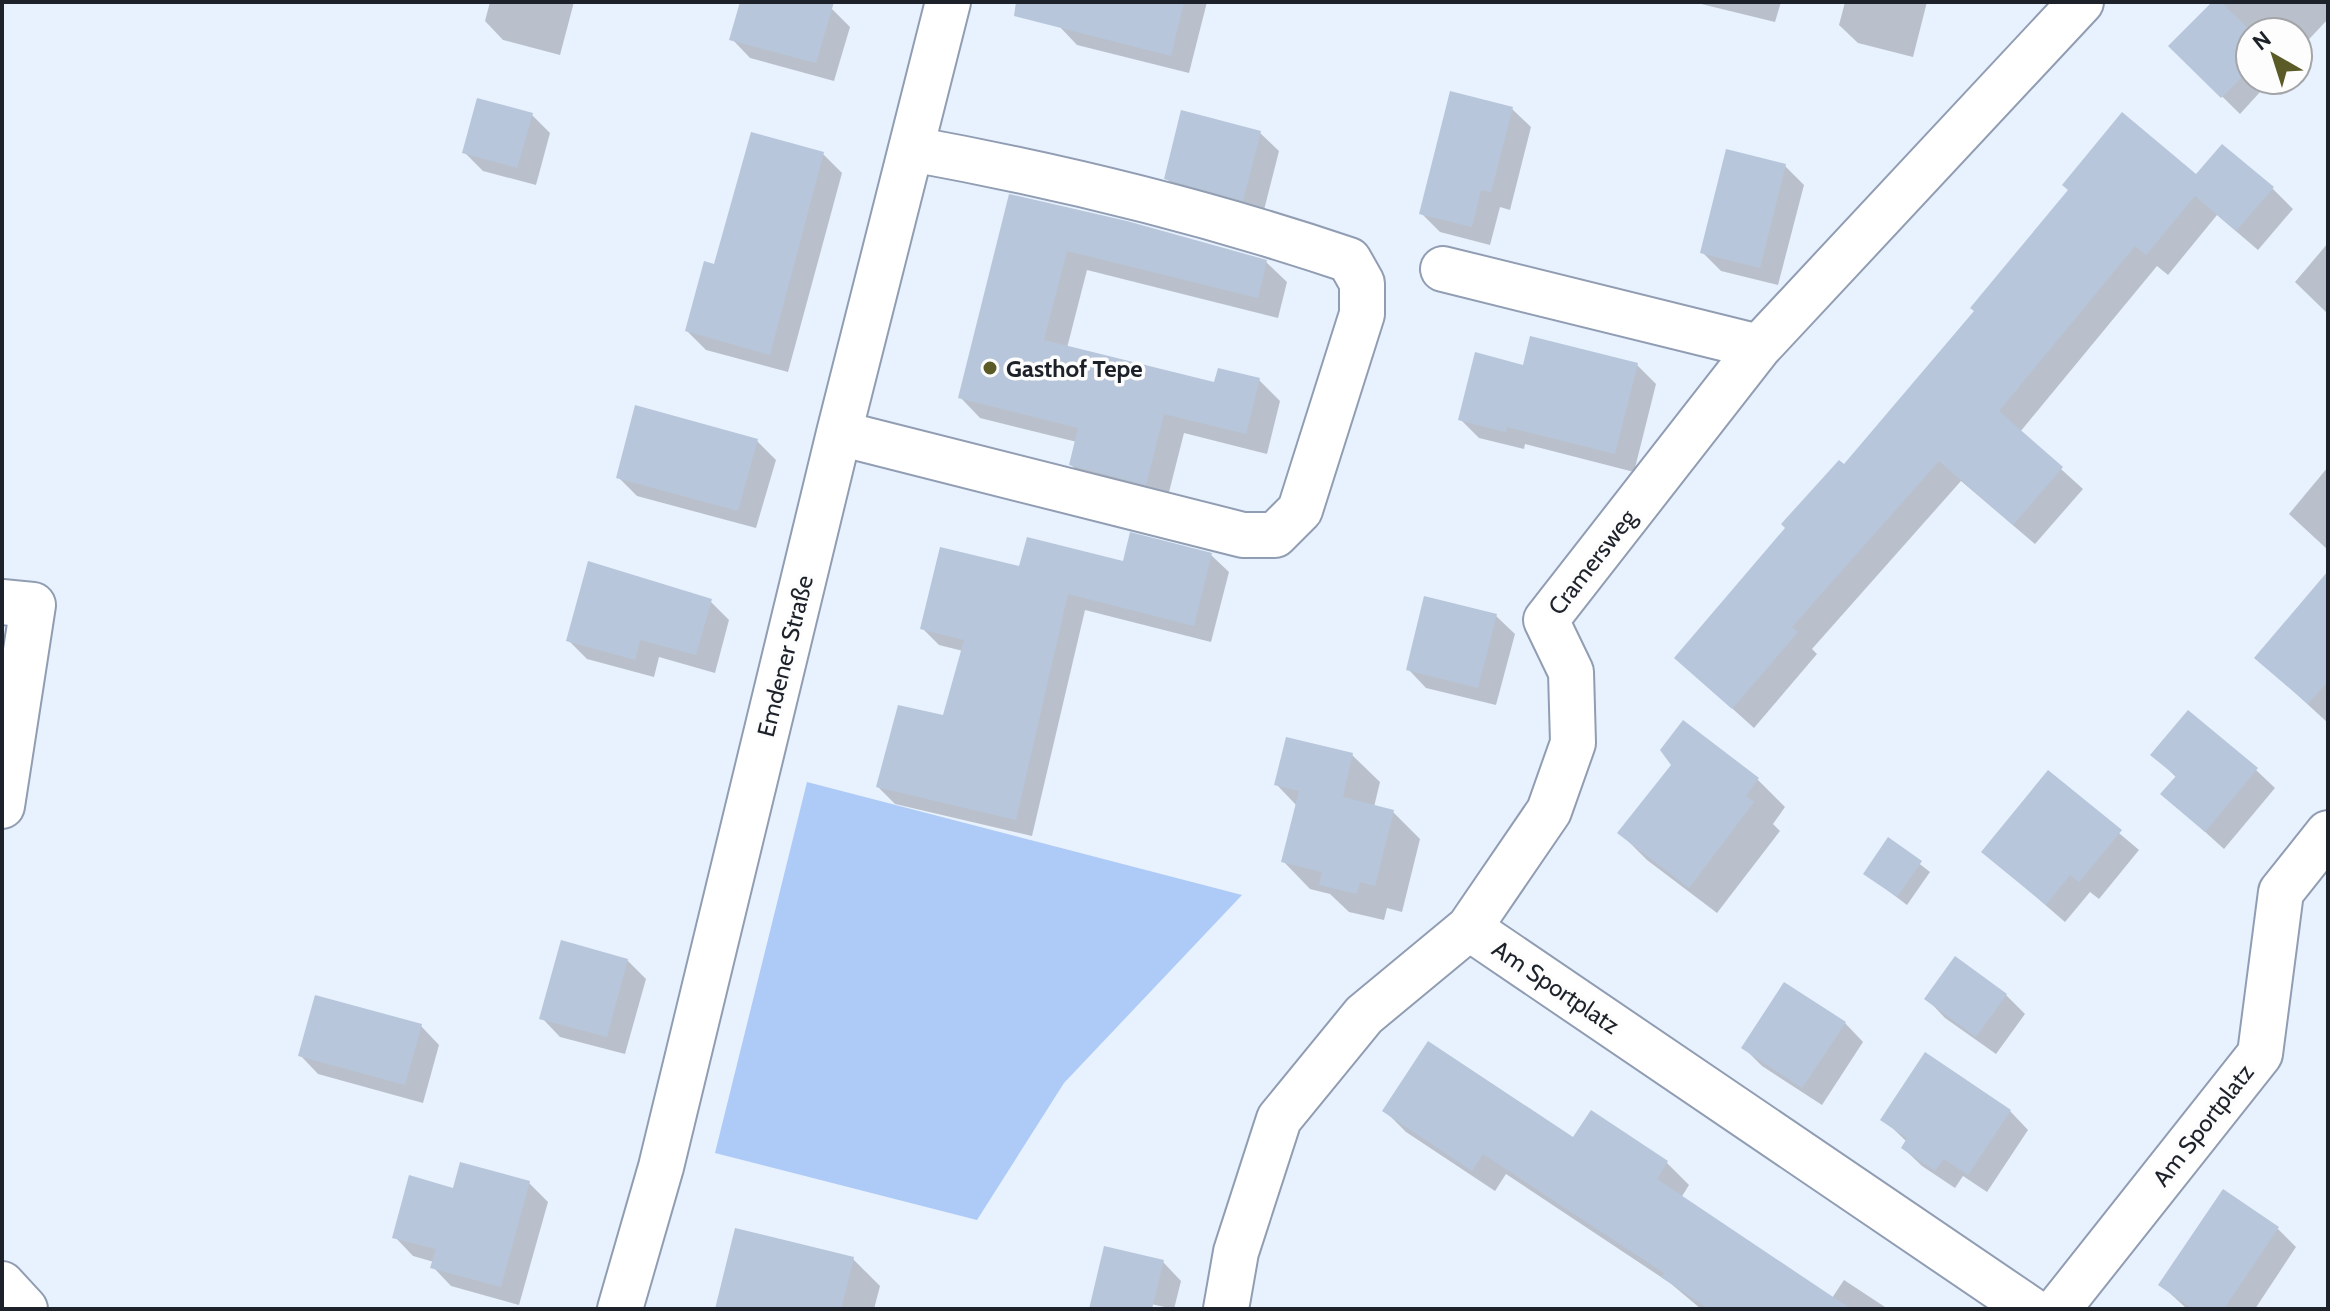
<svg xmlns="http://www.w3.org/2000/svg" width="2330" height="1311" font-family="Cabin,sans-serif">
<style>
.grass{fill:#aecbf7}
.shadow{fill:#0003}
.building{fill:#b7c6db}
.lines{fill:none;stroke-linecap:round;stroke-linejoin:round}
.minor-casing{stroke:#909db2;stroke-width:48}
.minor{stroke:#fff;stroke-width:44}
.poi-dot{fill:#5b5b28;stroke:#fdfdfd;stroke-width:3}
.labels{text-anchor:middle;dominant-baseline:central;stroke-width:7;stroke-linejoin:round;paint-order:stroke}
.poi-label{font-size:24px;font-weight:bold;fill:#1d222a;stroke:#fdfdfd;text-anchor:start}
.street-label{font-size:24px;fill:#1d222a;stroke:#fdfdfd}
</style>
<rect width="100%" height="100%" fill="#e8f1fe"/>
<!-- grass -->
<path class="grass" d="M807 782 1242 895 1064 1083 977 1220 715 1153Z"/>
<!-- shadow -->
<path class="shadow" d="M490 2H574L560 55 503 40 485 21Z
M742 2H810L831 8 850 27 834 81 750 58 732 39Z
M1065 2H1207L1189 73 1077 45 1059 26Z
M1693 2H1781L1775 22Z
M1845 2H1927L1913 57 1858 43 1839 25Z
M2214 2H2328V19L2298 51V32H2250V80H2271L2240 114 2171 46Z
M1512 109 1531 127 1510 210 1500 207 1490 245 1440 232 1421 213Z
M532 115 550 133 536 185 483 171 464 152Z
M1260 133 1279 151 1262 218 1185 197 1166 178Z
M823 154 842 173 788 372 706 350 687 331 716 266Z
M1785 166 1804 185 1778 285 1721 271 1702 252Z
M2196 177 2272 188 2293 209 2258 250 2217 215 2168 275 2157 266 2020 432 2083 489 2035 544 1961 481 1812 649 1817 654 1754 728 1676 658 1844 467Z
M1010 196 1266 262 1287 282 1278 318 1087 270 1067 348 1216 385 1259 380 1280 401 1267 454 1184 433 1166 504 1092 485 1071 465 1077 442 980 418 960 397Z
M2328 243V314L2295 282Z
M1637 365 1656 384 1634 472 1525 444 1524 449 1479 438 1460 419 1524 368Z
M757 441 776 460 756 528 637 496 618 477Z
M2328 467V550L2289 514Z
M2 483 4 485 2 516Z
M1211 555 1229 572 1211 642 1085 610 1032 836 895 804 878 787 945 717 963 651 939 645 922 628 1021 568 1125 564Z
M2328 575V723L2257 658Z
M710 601 729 620 715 673 659 657 654 677 587 659 568 640Z
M1496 616 1515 634 1496 705 1426 688 1408 669Z
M1684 723 1758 780 1785 807 1773 824 1780 831 1717 913 1647 860 1620 833 1673 765Z
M1352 755 1380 782 1374 807 1393 812 1420 839 1402 912 1387 908 1384 920 1349 912 1330 894 1310 889 1283 861 1297 806 1276 784Z
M2153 755 2256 770 2275 788 2224 849 2163 794 2177 778Z
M2048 773 2139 850 2099 899 2090 892 2065 922 1984 852Z
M1889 840 1930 872 1907 905 1866 874Z
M627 960 646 979 625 1054 560 1037 542 1018Z
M2006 995 2025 1014 1996 1054 1945 1018 1927 999Z
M1845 1023 1863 1042 1822 1105 1762 1066 1743 1047Z
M421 1026 439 1045 423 1103 318 1074 300 1055Z
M1384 1110 1573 1139 1591 1112 1667 1163 1689 1185 1681 1198 1832 1298 1844 1280 1888 1309H1701L1670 1283 1506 1174 1495 1191 1406 1132Z
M2010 1111 2028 1130 1987 1192 1963 1176 1955 1188 1922 1166 1903 1148 1907 1142 1883 1119Z
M529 1183 548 1202 519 1305 451 1286 433 1267 434 1262 413 1256 395 1237 454 1190Z
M2278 1229 2296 1247 2255 1309H2187L2161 1285Z
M1106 1248 1163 1262 1181 1281 1174 1309 1114 1296V1300L1152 1309H1112L1095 1292Z
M853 1259 880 1286 874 1309H717Z"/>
<!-- building -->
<path class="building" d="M740 2H834L816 63 729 40Z
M1016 2H1184L1171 56 1014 16Z
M2212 2H2221L2252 32 2250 69 2221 98 2168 46Z
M1450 91 1513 107 1491 192 1481 190 1472 227 1419 214Z
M477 98 533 113 517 168 462 153Z
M1181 110 1261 131 1243 201 1164 179Z
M2122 112 2196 174 2222 144 2274 187 2236 231 2195 196 2146 255 2135 246 1999 411 2063 467 2013 525 1939 461 1792 627 1798 632 1732 709 1674 658 1785 528 1781 524 1839 460 1844 464 1974 311 1970 308 2068 190 2062 185Z
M751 132 824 152 770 355 685 331 704 261 714 264Z
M1726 149 1786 164 1760 268 1700 253Z
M1009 194 1127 221 1267 260 1258 298 1067 251 1044 340 1214 382 1218 368 1260 378 1246 434 1164 414 1146 485 1069 465 1078 428 958 398Z
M1530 336 1638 363 1615 454 1507 427 1506 432 1458 420 1475 352 1523 365Z
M635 405 758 439 738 511 616 478Z
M1130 532 1212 553 1194 626 1068 594 1016 820 876 787 898 705 943 715 964 640 920 629 940 547 1019 566 1027 537 1123 561Z
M588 561 712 599 696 655 640 640 635 660 566 641Z
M2328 571V681L2308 704 2254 658Z
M1424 596 1497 614 1478 688 1406 670Z
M2188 710 2258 768 2205 832 2160 794 2176 776 2150 755Z
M1683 720 1759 778 1746 796 1754 802 1689 888 1617 833 1671 765 1660 750Z
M1286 737 1353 753 1343 797 1394 810 1375 886 1360 882 1357 894 1319 885 1322 872 1281 862 1299 791 1274 785Z
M2048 770 2122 830 2079 882 2070 875 2046 905 1981 852Z
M1888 837 1922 861 1897 897 1863 874Z
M561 940 628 959 607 1037 539 1019Z
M1955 956 2007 994 1976 1037 1924 999Z
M1784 982 1846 1022 1802 1088 1741 1048Z
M315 995 422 1024 405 1085 298 1056Z
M1428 1041 1573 1137 1591 1110 1668 1161 1657 1179 1851 1309H1709L1661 1277 1664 1273 1483 1154 1472 1171 1382 1111Z
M1925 1052 2011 1110 1968 1175 1944 1159 1935 1171 1901 1148 1907 1138 1880 1120Z
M460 1162 530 1181 501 1287 430 1268 436 1249 392 1238 409 1175 453 1188Z
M2223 1189 2279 1227 2224 1309H2193L2158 1285Z
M735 1228 854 1257 841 1309H715Z
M1104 1246 1164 1260 1152 1309H1089Z"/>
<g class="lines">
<!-- minor casing -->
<g class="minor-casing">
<path id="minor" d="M1443 269 1759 347
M839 433 1243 535H1275L1300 510 1362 314V283L1349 260C1207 212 1060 176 912 149
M2 602 33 605 2 806
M1469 928 1549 811 1573 743 1571 672 1546 620 1759 347 2081 2
M2 1284 25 1309
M620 1309 661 1167 839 433 948 2
M1226 1309 1236 1252 1279 1119 1364 1015 1469 928 2030 1309
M2058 1309 2260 1054 2281 892 2328 833"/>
</g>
<!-- minor -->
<use href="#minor" class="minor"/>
</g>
<!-- markers -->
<circle class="poi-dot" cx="990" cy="368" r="8"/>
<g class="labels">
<!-- poi labels -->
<g class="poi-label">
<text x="1006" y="368">Gasthof Tepe</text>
</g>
<!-- street labels -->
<g class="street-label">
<text transform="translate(1592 562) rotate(-52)">Cramersweg</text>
<text transform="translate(785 656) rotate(-76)">Emdener Straße</text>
<text transform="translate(1556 987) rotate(34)">Am Sportplatz</text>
<text transform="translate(2203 1125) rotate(-52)">Am Sportplatz</text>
</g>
</g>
<!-- border -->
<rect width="2330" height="1311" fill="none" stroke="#1d222a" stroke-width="8"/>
<!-- north arrow -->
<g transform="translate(2274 56) rotate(321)"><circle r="38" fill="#fdfdfd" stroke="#a3a5a9" stroke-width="2"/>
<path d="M0-6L14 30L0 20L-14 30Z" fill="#5b5b28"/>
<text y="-12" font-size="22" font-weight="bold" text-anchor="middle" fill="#1d222a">N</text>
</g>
</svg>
